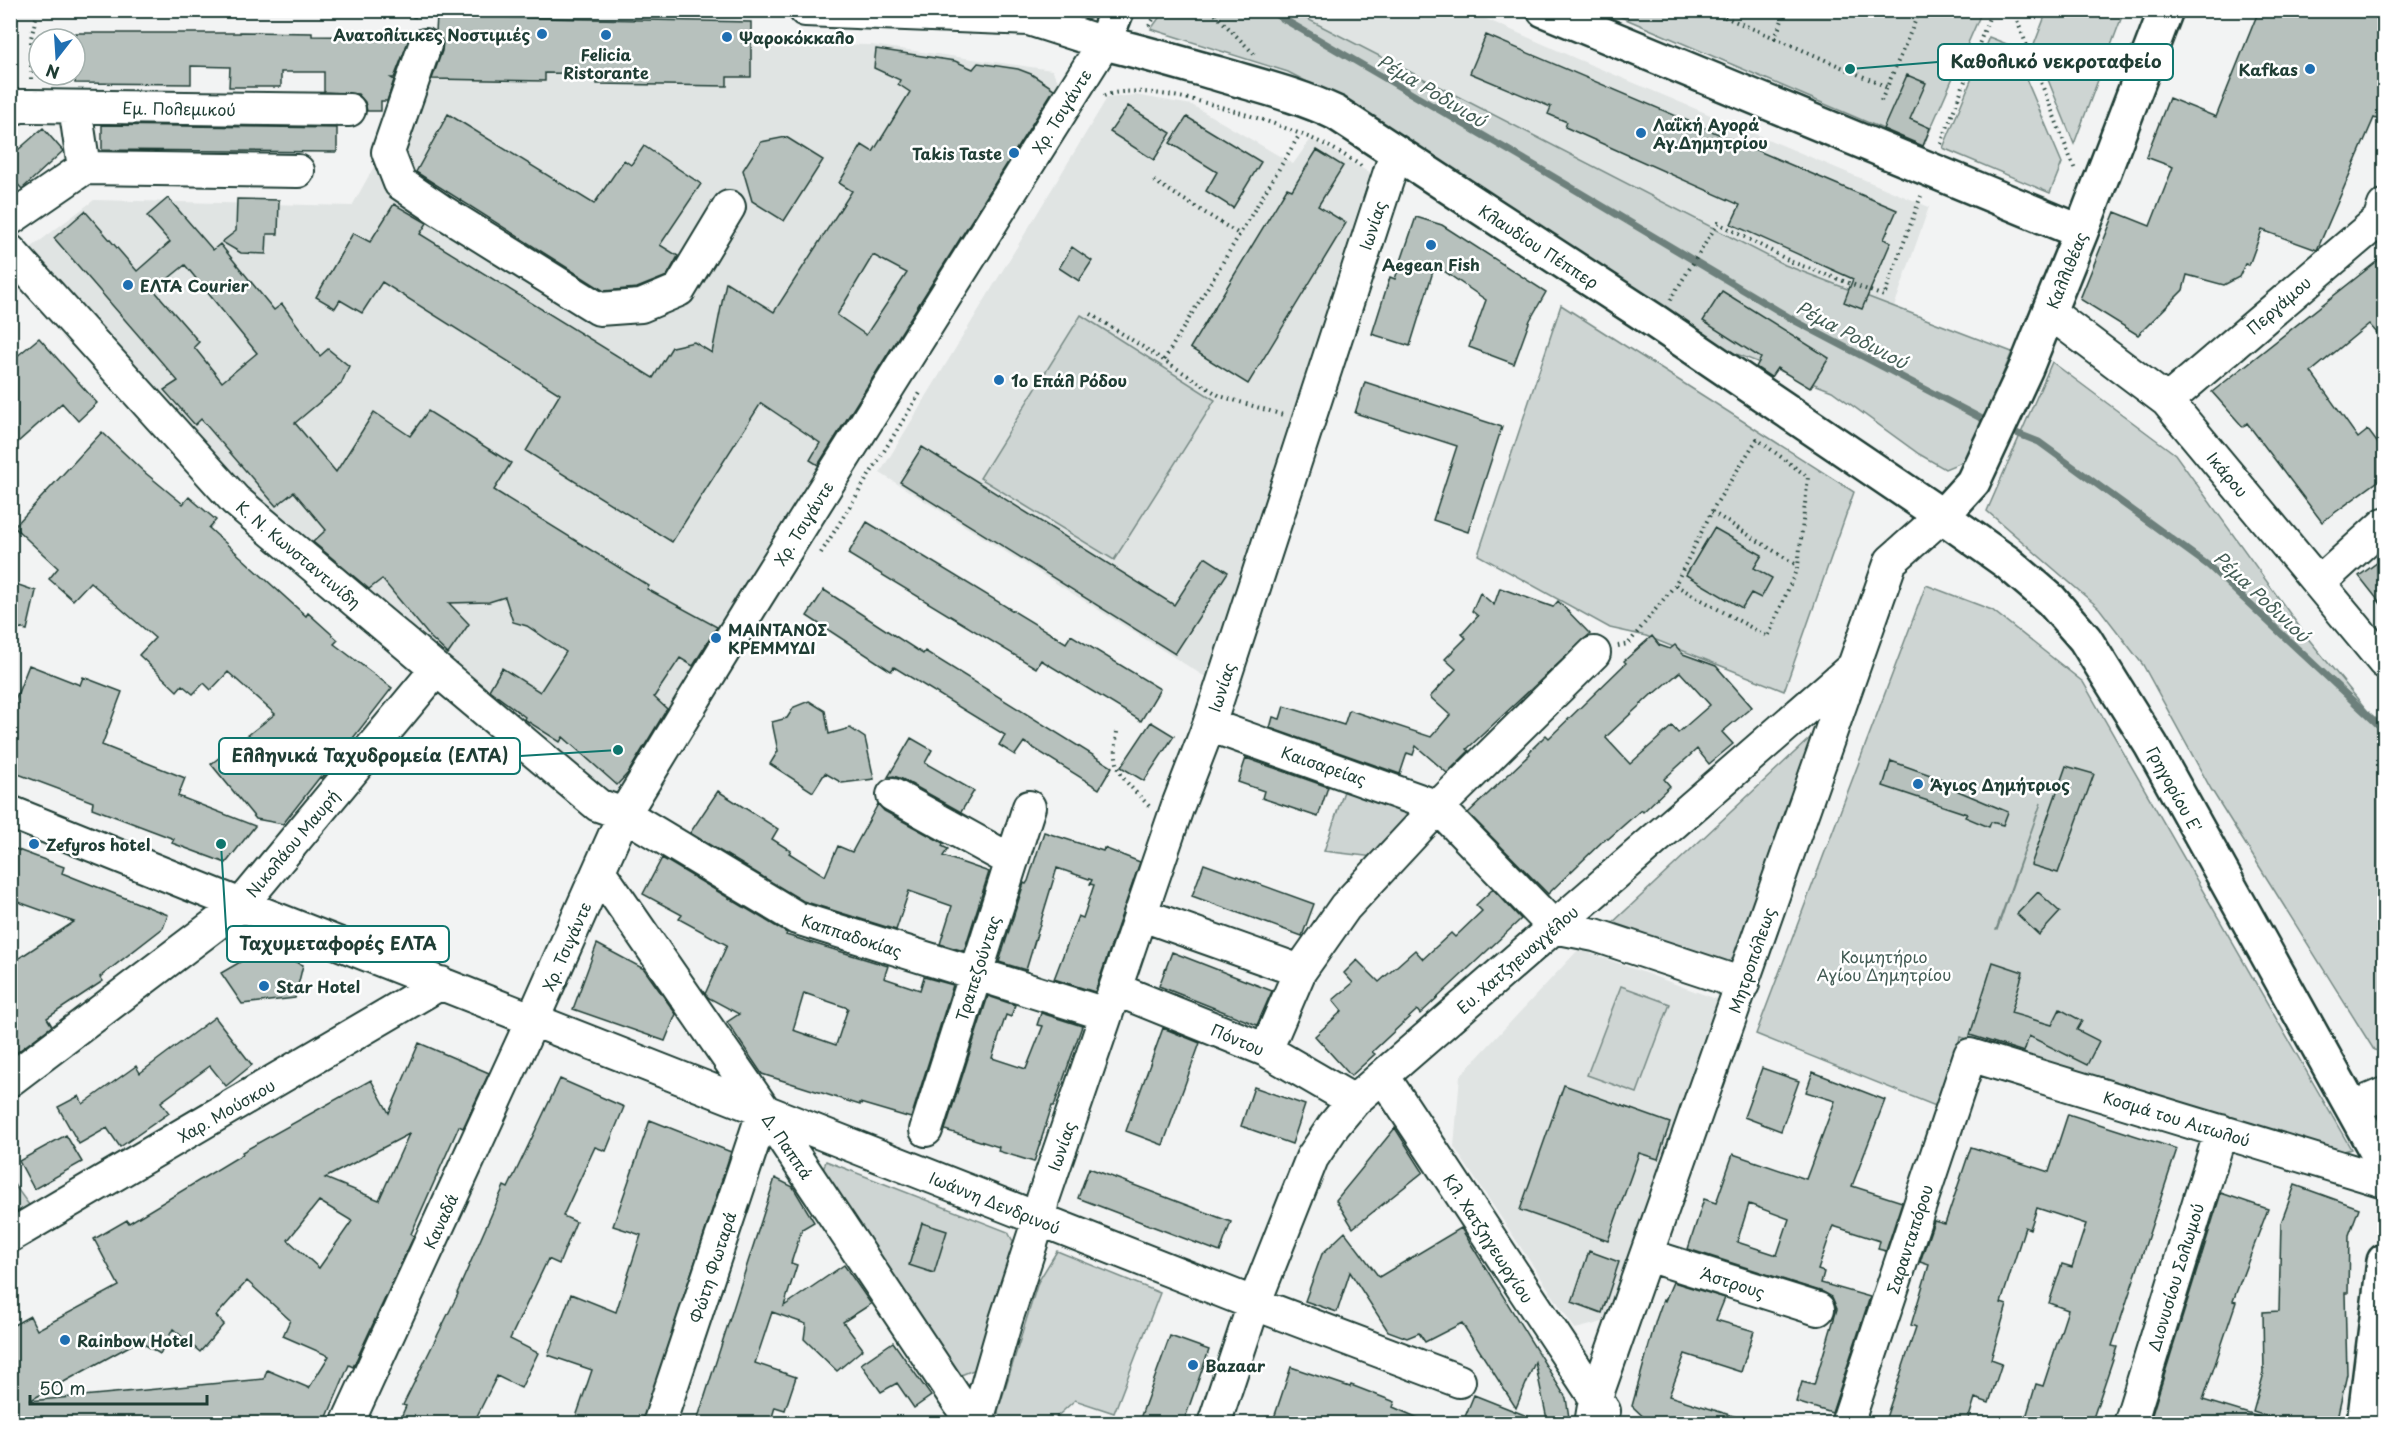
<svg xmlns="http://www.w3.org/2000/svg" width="2395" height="1434" font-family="'Playpen Sans',sans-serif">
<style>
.built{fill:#e0e4e3}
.green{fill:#ced5d3;stroke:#768984;stroke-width:1.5;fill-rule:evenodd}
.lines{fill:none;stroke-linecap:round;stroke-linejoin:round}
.stream{stroke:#6d807b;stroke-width:7}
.building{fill:#b7c1bd;stroke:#1f3d34;stroke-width:1.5;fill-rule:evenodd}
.minor-casing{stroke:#1f3d34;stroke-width:36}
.major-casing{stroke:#1f3d34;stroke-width:38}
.path{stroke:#1f3d34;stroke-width:4;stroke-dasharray:1.5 4.5;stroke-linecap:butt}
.minor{stroke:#fff;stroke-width:32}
.major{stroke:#fff;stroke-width:33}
.poi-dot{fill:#1f6fb2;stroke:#fff;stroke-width:2}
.labels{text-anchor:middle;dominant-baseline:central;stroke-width:5;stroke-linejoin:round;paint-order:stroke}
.poi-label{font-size:16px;font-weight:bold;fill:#1f3d34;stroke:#fff;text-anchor:start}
.street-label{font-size:16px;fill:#1f3d34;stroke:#fff}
.park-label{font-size:16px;fill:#425b54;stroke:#fff}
.water-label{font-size:18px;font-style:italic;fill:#465f57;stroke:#fff}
.leader{fill:none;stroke:#0f766e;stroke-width:2}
.callout-dot{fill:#0f766e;stroke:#fff;stroke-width:2}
.callout{fill:#fff;stroke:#0f766e;stroke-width:2}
.callout-label{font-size:18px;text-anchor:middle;font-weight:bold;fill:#1f3d34}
</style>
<rect width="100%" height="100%" fill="#f2f3f3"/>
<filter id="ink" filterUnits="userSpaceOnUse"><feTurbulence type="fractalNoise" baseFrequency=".0167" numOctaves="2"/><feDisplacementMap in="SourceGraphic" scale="12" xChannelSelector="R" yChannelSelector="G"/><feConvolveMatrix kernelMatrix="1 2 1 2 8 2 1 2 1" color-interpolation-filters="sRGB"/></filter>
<g filter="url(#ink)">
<!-- built -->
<path class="built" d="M1292 11H1468L1577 59 1929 207 1894 307 1785 265Z
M445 39 871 45 1052 70 1063 90 617 814 259 511 28 250 94 200 352 206Z
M1135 95 1192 105 1293 164 1311 139 1370 173 1207 678 880 473 1107 98Z
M1579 949 1719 1000 1603 1322 1575 1329 1454 1147 1460 1076Z"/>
<!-- green -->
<path class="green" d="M1164 11H1292L1785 265 2012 352 1967 460 1945 469 1919 454 1832 391 1729 351 1350 104 1288 72 1151 29Z
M1607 11H1982L1923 146Z
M2047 11H2124L2074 144 2034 45Z
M1989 37 2012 46 2062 163 2050 193 1943 148Z
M1561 305 1854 492 1784 691 1646 636 1610 628 1478 555Z
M1081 315 1215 400 1114 560 980 478Z
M2052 362 2175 454 2306 636 2384 731V1052L2374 1050 2211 789 2143 665 2099 608 1987 511Z
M1926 585 1992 610 2083 682 2351 1149 2334 1154 1960 1037 1943 1109 1756 1034ZM2041 803 1997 930H1996Z
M1810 738 1816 739 1732 971 1609 926Z
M1346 785 1411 810 1374 857 1324 851Z
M1621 986 1670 1004 1637 1093 1587 1075Z
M826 1161 1008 1232 1016 1247 976 1369 961 1375 820 1179Z
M10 1179 32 1209 10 1223Z
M1057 1251 1160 1293 1114 1413 1075 1400 1050 1423H1000L998 1411 1038 1282Z"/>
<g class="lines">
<!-- stream -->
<path class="stream" d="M1268 10 1532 164 1797 322 1990 423
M2006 429 2039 442 2209 566 2384 730"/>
</g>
<!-- building -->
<path class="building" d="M2259 10H2385V122L2374 118 2317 250 2262 230 2249 265 2245 264 2239 277 2224 285 2187 275 2183 290 2138 335 2080 299 2115 212 2150 226 2173 167 2146 157 2169 98 2216 117Z
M437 16 751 22V77H727V86L597 84V74L545 73V81L432 79 442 51 443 42 436 32Z
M240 32 312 33V36L410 37 394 78H391L394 80 387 101H381V111H367L365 102 358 94 324 92V72H281V87H229L230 67 191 66V84L75 83V33H240Z
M1486 35 1897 210 1884 239 1891 242 1862 309 1844 302 1853 279 1731 224 1740 205 1565 127 1567 122 1548 114 1551 107 1470 73Z
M876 49 955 61 973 69 978 63 1018 69 1031 74 1054 89 818 465 810 460 820 443 761 403 672 542 526 451 560 394 382 282 362 313 340 300 335 308 316 297 353 233 370 242 394 204 427 223 420 234 653 378 672 347 694 342 712 353 726 282 774 312 852 191 839 183 862 145 873 152 910 92 898 84 900 80 874 68ZM873 255 907 273 866 335 837 315Z
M1907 75 1926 83 1910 119 1930 128 1923 146 1883 129Z
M1128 106 1171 133 1154 160 1110 132Z
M448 114 594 204 624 160 631 165 644 146 701 184 660 245 678 256 667 276 637 288 604 291 416 172Z
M1187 117 1261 162 1233 208 1206 191 1217 172 1170 143Z
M102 125 337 128V152L102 150Z
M43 128 63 151 22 189 10 176V157Z
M786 137 823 160 784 221 752 201 743 170 761 142Z
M1317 150 1343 166 1318 206 1346 223 1248 384 1190 348 1287 188 1292 190Z
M168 198 213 250 220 244 274 310 282 304 320 356 328 349 349 366 341 384 295 423 336 472 374 412 410 436 428 411 511 463 494 490 649 586 647 589 717 627 693 666 680 658 654 697 667 709 628 773 617 785 563 737 560 742 524 719 525 717 489 690 502 668 540 692 566 652 527 626 513 622 505 597 489 602 449 603 469 624 448 654 431 638 382 579 369 589 313 542 326 530 294 492 276 506 201 419 195 425 164 390 178 381 54 238 85 211 137 271 170 242 147 216ZM185 265 257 353 222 382 194 347 199 342 154 290Z
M237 199 279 200 278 234H267L266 254 241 253 222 242 236 231Z
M1416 217 1442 225 1546 292 1530 320 1514 364 1469 347 1486 300 1435 265 1410 346 1372 334 1390 277 1395 279Z
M1072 247 1092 261 1079 281 1059 268Z
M2385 255V342L2369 324 2311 372 2358 438 2368 430 2385 453V476L2322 522 2247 423 2243 427 2212 392Z
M1722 291 1829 358 1810 388 1777 368 1771 377 1756 367 1761 358 1703 321Z
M39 338 97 403 78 421 62 403 10 449V362Z
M1365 382 1502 427 1468 532 1433 520 1457 446 1355 413Z
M102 432 143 471 183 504 189 497 216 520 209 528 306 616 308 613 338 640 334 644 392 688 322 778 320 777 283 824 256 819 211 764 275 714 228 672 211 690 204 683 193 694 182 685 177 691 139 655 155 638 90 582 73 600 49 579 58 568 14 527Z
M922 447 1174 605 1205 557 1228 572 1175 654 900 482Z
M867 522 1066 643 1071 635 1160 689 1141 721 1041 660 1036 668 848 554Z
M1714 528 1762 555 1754 568 1772 578 1761 598 1751 593 1742 608 1686 575Z
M2385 557V609L2359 576Z
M10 582 36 591 27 630 10 626Z
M1500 588 1553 607 1558 601 1590 634 1467 749 1469 751 1447 773 1416 746 1413 755 1407 753 1400 774 1270 728 1273 717 1280 719 1284 706 1344 725 1349 710 1431 737 1450 715 1430 697 1456 669 1445 659 1466 638 1462 634 1478 616 1472 611 1480 593 1494 605Z
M824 590 923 654 925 651 1112 767 1099 789 1024 742 1015 755 999 745 1005 735 894 667 891 671 807 616Z
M1652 636 1659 645 1670 649 1675 645 1683 654 1716 666 1752 707 1722 732 1733 744 1709 764 1697 749 1664 779 1670 786 1643 812 1641 810 1608 839 1606 838 1548 894 1468 813 1530 754 1529 752 1546 735 1549 738 1626 663 1624 661ZM1680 672 1710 705 1678 733 1672 726 1630 764 1606 738 1607 736 1653 693 1654 694Z
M29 665 80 685 83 677 122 692 102 745 185 778 178 796 255 826 226 863 172 843 174 839 92 808 93 802 10 771V713Z
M809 701 825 711 829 734 850 728 865 738 874 779 842 783 825 773 813 792 770 764 778 751 772 722 787 718 794 707Z
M1151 722 1174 736 1144 781 1121 767Z
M911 738 932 750 925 763 974 791 961 812 902 779 894 776 888 777Z
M1246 758 1328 787 1318 817 1262 798 1264 791 1238 782Z
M1891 761 1953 783 1951 788 2008 812 2003 825 1991 822 1989 827 1965 817 1967 814 1883 786Z
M2066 766 2094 774 2058 873 2031 865Z
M718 791 778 829 772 839 791 851 789 853 825 876 838 846 852 852 878 804 884 811 943 843 942 846 948 849 943 856 989 872 964 951 940 944 952 906 909 891 896 930 803 901 690 833Z
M1044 832 1103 851 1104 848 1140 862 1095 992 1054 979 1078 916 1083 918 1094 885 1090 884 1092 880 1057 868 1026 970 999 962 1024 883 1026 884 1028 881Z
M10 847 64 867 62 873 168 915 163 928 100 977 103 981 47 1018 52 1026 16 1053 10 1044V964L74 922 10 899Z
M662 858 787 933 786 935 888 966 884 978 920 990 924 977 953 985 911 1118 860 1103V1105L762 1074 727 1022 739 1014 709 998 705 994 727 945 679 919 682 915 643 894ZM804 993 848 1008 836 1045 793 1030Z
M1204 864 1314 904 1302 936 1192 896Z
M1493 889 1521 919 1420 1014 1417 1010 1372 1052 1375 1054 1351 1076 1315 1036 1342 1011 1333 1000 1353 983 1344 973 1357 960 1379 982 1415 950 1423 959 1451 933 1455 937 1482 911 1476 905Z
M2038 892 2060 912 2039 935 2017 914Z
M597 944 644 969 676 1014 665 1041 573 1009Z
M272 952 303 965 295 998 242 1004 221 973 254 954Z
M1172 952 1272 991 1257 1025 1159 986Z
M1993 962 2023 972 2011 1013 2052 1025 2060 1009 2082 1021 2077 1030 2099 1041 2087 1065 2029 1036 2024 1052 1970 1035Z
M988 996 1015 1005 1011 1017 1006 1015 992 1058 1026 1069 1043 1026 1037 1025 1041 1013 1082 1026 1054 1106H1052L1034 1162 998 1151 999 1147 945 1130Z
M215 1017 252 1065 226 1086 210 1066 161 1102 169 1113 120 1147 107 1128 79 1144 58 1107 79 1096 83 1104 136 1066 140 1073Z
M1163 1028 1200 1043 1163 1145 1126 1131Z
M419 1043 489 1073 463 1128 459 1126 411 1234 414 1236 353 1367 349 1365 324 1424H161V1418L105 1424H11L10 1327 30 1316 37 1330 119 1286 94 1239 127 1220 129 1223 243 1154 242 1152 371 1080 389 1113ZM409 1134 379 1200 325 1178ZM319 1201 352 1221 319 1268 288 1240ZM247 1281 290 1320 283 1336 329 1356 309 1388 267 1370 264 1379 29 1401 135 1343 134 1338 160 1354 173 1329 200 1352 224 1324 216 1316Z
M1762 1068 1799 1081 1781 1131 1744 1117Z
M1813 1072 1885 1100 1852 1186 1902 1202 1886 1251 1878 1249 1880 1241 1833 1226 1818 1270 1824 1272 1821 1283 1870 1297 1832 1413 1796 1402 1802 1382 1814 1385 1837 1309 1832 1297 1823 1292 1688 1249 1704 1199 1716 1203 1733 1154 1806 1179 1835 1101 1806 1092ZM1749 1204 1789 1219 1777 1255 1737 1242Z
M560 1079 624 1107 606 1151 595 1147 563 1216 576 1222 559 1264 548 1259 510 1339 538 1353 521 1388 497 1376 473 1424H398L406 1406 403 1405 458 1294 457 1293 504 1186 508 1188Z
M1564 1085 1670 1123 1658 1159 1639 1153 1608 1241 1520 1210Z
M1254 1087 1305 1105 1292 1144 1241 1126Z
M2068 1114 2177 1149 2112 1346 2117 1347 2091 1424H2024L2036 1384 2043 1386 2068 1310 2049 1303 2062 1264 2072 1267 2086 1224 2037 1208 2030 1229 2025 1227 2001 1303 2007 1305 1991 1359 2002 1363 1989 1403 1975 1398 1967 1424H1884L1916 1327 1911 1325 1929 1265 1920 1262 1934 1221 1945 1224 1971 1147 2049 1172Z
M650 1120 731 1152 642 1424H595L576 1417 592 1370 548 1355 571 1294 616 1312 641 1235 613 1226Z
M1395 1128 1423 1172 1353 1228 1336 1200Z
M66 1135 82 1162 34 1189 19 1161Z
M1089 1168 1231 1222 1220 1252 1078 1198Z
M775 1178 793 1187 814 1222 802 1229 791 1263 797 1265 784 1306 844 1265 871 1304 843 1322 863 1349 837 1371 804 1339 806 1324 772 1312 755 1363 796 1377 785 1410 775 1407 770 1424H696Z
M2295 1185 2359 1208 2349 1235 2348 1293H2345L2347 1374 2336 1424H2291L2253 1412 2264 1373 2263 1312 2279 1311 2281 1223Z
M2221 1193 2268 1209 2233 1301 2236 1302 2203 1400 2266 1419 2265 1424H2149Z
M922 1223 947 1231 934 1273 909 1265Z
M1461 1228 1566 1398 1570 1424H1548L1535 1362 1516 1408 1462 1323 1425 1342 1419 1333 1407 1338 1388 1331 1350 1272 1337 1312 1305 1301 1322 1254 1345 1232 1379 1277Z
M1589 1251 1619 1262 1602 1313 1572 1302Z
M1673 1282 1725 1298 1716 1320 1754 1331 1741 1372 1685 1354 1669 1396 1743 1419 1742 1424H1651L1632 1406 1656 1320 1663 1300 1665 1301Z
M1170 1336 1209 1350 1183 1424H1138Z
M893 1342 931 1396 914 1408 897 1383 881 1392 861 1364Z
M1291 1367 1350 1387 1351 1385 1395 1402 1393 1407 1432 1424H1272Z
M1474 1395 1542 1422V1424H1462Z"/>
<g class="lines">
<!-- minor casing -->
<g class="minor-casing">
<path id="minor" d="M805 10 1029 19
M1021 10 1029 19 1104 43
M425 45 388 152 400 183 440 210 599 309 641 306 679 290 729 207
M75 107 84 168
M10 110 20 106H31L349 110
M10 219 84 168 298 171
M10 251 235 500 598 805 624 814 797 918 1099 1012
M2049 312 2167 401 2384 662
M2167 401 2379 220 2384 206
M2319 583 2384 524
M1209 725 1438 807 1554 927 1595 935 1743 984
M893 795 1012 861
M10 812 241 905 1245 1300 1459 1381
M599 871 764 1110 973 1424
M1140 914 1300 971
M1115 989 1266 1050 1354 1101
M1266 1050 1300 971 1345 907 1438 807 1594 653
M1383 1076 1604 1411
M10 1080 241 905 436 670
M2353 1107 2384 1094
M926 1130 1029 807
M10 1236 441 983
M1647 1255 1818 1309
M347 1424 533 1019 624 814 754 601 1104 43
M659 1424 764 1110
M976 1424 1006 1320 1039 1219 1043 1199 1177 808 1209 725 1396 153
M1214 1424 1254 1304 1312 1158 1334 1125 1354 1101 1852 668
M1591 1424 1595 1400 1891 561 1942 516
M1847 1424 1970 1055 2384 1181
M2130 1424 2221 1131"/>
</g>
<!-- major casing -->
<g class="major-casing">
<path id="major" d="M1117 10 1104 43C1143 52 1180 63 1219 74 1259 86 1298 95 1336 113L1656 322 1942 516 2008 563 2051 600 2085 639 2151 745 2384 1165
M1544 10 2081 232
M1942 516 1973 482 2026 368 2081 232 2166 10
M2364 1424 2384 1261"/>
</g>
<!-- path -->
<path class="path" d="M1211 10 1254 54
M1708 10 1775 38
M1786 10 1775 38 1887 87
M2013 10 2075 170
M414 18 415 10
M1149 26 1159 10
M31 79V38L36 18
M1104 96C1148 77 1284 124 1328 146 1340 152 1352 160 1363 167
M1881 101 1920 10
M1941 144 1992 10
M1154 181 1239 234
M1670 300 1718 223 1792 262 1884 296 1921 196
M1091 314 1220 396 1283 415
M1164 360 1300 134
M1712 512 1798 566
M821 553 920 393
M1618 646 1628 644 1675 585 1714 507 1757 439 1808 477 1798 566 1768 637 1675 585
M1117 732C1112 774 1122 777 1149 806"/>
<!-- minor -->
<use href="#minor" class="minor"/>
<!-- major -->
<use href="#major" class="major"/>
</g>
</g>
<!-- markers -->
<g class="poi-dot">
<circle cx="542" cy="34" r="6"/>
<circle cx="606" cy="35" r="6"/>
<circle cx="727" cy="37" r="6"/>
<circle cx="2310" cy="69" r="6"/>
<circle cx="1641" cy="133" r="6"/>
<circle cx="1014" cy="153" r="6"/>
<circle cx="1431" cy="245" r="6"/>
<circle cx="128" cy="285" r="6"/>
<circle cx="999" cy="380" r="6"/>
<circle cx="716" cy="638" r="6"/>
<circle cx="1918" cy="784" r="6"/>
<circle cx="34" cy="844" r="6"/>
<circle cx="264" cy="986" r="6"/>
<circle cx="65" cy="1340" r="6"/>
<circle cx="1193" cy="1365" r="6"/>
</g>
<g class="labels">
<!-- poi labels -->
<g class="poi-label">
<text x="530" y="34" text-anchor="end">Ανατολίτικες Νοστιμιές</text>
<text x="739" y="37">Ψαροκόκκαλο</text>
<text x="606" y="54" text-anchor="middle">Felicia<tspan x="606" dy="18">Ristorante</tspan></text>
<text x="2298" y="69" text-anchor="end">Kafkas</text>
<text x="1653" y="124">Λαΐκή Αγορά<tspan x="1653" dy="18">Αγ.Δημητρίου</tspan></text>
<text x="1002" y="153" text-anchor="end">Takis Taste</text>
<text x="1431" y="264" text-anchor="middle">Aegean Fish</text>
<text x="140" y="285">ΕΛΤΑ Courier</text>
<text x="1011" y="380">1ο Επάλ Ρόδου</text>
<text x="728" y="629">ΜΑΙΝΤΑΝΟΣ<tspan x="728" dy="18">ΚΡΕΜΜΥΔΙ</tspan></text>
<text x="1930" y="784">Άγιος Δημήτριος</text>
<text x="46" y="844">Zefyros hotel</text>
<text x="276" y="986">Star Hotel</text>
<text x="77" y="1340">Rainbow Hotel</text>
<text x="1205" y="1365">Bazaar</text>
</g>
<!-- street labels -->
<g class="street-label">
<text transform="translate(179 108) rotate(1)">Εμ. Πολεμικού</text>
<text transform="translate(1061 111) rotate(-58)">Χρ. Τσιγάντε</text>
<text transform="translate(1372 225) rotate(-72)">Ιωνίας</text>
<text transform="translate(1539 246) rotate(33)">Κλαυδίου Πέππερ</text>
<text transform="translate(2066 270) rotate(-68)">Καλλιθέας</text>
<text transform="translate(2278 305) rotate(-41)">Περγάμου</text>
<text transform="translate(2228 474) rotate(50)">Ικάρου</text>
<text transform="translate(803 523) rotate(-58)">Χρ. Τσιγάντε</text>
<text transform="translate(299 554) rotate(40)">Κ. Ν. Κωνσταντινίδη</text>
<text transform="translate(1221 687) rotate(-72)">Ιωνίας</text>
<text transform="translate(1324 765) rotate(19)">Καισαρείας</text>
<text transform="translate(2175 789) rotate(61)">Γρηγορίου Ε'</text>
<text transform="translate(292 843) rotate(-50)">Νικολάου Μαυρή</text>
<text transform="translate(852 935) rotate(18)">Καππαδοκίας</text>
<text transform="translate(566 946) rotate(-66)">Χρ. Τσιγάντε</text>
<text transform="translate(1517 959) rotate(-41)">Ευ. Χατζηευαγγέλου</text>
<text transform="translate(1751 960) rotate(-71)">Μητροπόλεως</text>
<text transform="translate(977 968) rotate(-72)">Τραπεζούντας</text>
<text transform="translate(1238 1039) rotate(23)">Πόντου</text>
<text transform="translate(226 1110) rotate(-30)">Χαρ. Μούσκου</text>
<text transform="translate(2177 1118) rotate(17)">Κοσμά του Αιτωλού</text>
<text transform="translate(788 1146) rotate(56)">Δ. Παππά</text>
<text transform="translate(1061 1146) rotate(-71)">Ιωνίας</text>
<text transform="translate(995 1202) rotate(22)">Ιωάννη Δενδρινού</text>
<text transform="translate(440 1221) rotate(-65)">Καναδά</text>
<text transform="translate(1489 1238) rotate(57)">Κλ. Χατζηγεωργίου</text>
<text transform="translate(1909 1239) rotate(-72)">Σαρανταπόρου</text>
<text transform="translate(712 1267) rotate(-72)">Φώτη Φωταρά</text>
<text transform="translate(2175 1277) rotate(-73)">Διονυσίου Σολωμού</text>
<text transform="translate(1733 1282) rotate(18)">Άστρους</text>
</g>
<!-- park labels -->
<g class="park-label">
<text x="1884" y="956">Κοιμητήριο<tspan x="1884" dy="18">Αγίου Δημητρίου</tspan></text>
</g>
<!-- water labels -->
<g class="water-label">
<text transform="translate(1432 90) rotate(31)">Ρέμα Ροδινιού</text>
<text transform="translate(1852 334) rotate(28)">Ρέμα Ροδινιού</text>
<text transform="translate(2262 596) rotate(43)">Ρέμα Ροδινιού</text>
</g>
</g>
<!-- callouts -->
<path class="leader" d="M1850 69L1938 62M618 750L520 756M221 844L227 944"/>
<g class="callout-dot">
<circle cx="1850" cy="69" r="6"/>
<circle cx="618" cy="750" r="6"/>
<circle cx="221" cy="844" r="6"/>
</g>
<g class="callout">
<rect x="1938" y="44" width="235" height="36" rx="6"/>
<rect x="219" y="738" width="301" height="36" rx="6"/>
<rect x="227" y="926" width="222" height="36" rx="6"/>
</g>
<g class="callout-label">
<text x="2056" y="68">Καθολικό νεκροταφείο</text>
<text x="370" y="762">Ελληνικά Ταχυδρομεία (ΕΛΤΑ)</text>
<text x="338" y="950">Ταχυμεταφορές ΕΛΤΑ</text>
</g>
<!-- margin -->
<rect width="2395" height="1434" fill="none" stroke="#fff" stroke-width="36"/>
<rect x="18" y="18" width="2359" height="1398" fill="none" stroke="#1f3d34" stroke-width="2" filter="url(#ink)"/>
<!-- north arrow -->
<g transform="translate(57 57) rotate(197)"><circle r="28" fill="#ffffff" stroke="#a5b1ae" stroke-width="1.5"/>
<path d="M0-4.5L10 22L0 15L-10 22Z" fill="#1f6fb2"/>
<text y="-9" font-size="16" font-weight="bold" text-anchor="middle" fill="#1f3d34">N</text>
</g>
<!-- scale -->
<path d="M30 1395v9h177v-9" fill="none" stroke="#1f3d34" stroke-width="3"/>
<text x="39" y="1395" font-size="18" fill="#1f3d34" stroke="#ffffff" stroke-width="4.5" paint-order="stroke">50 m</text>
</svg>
